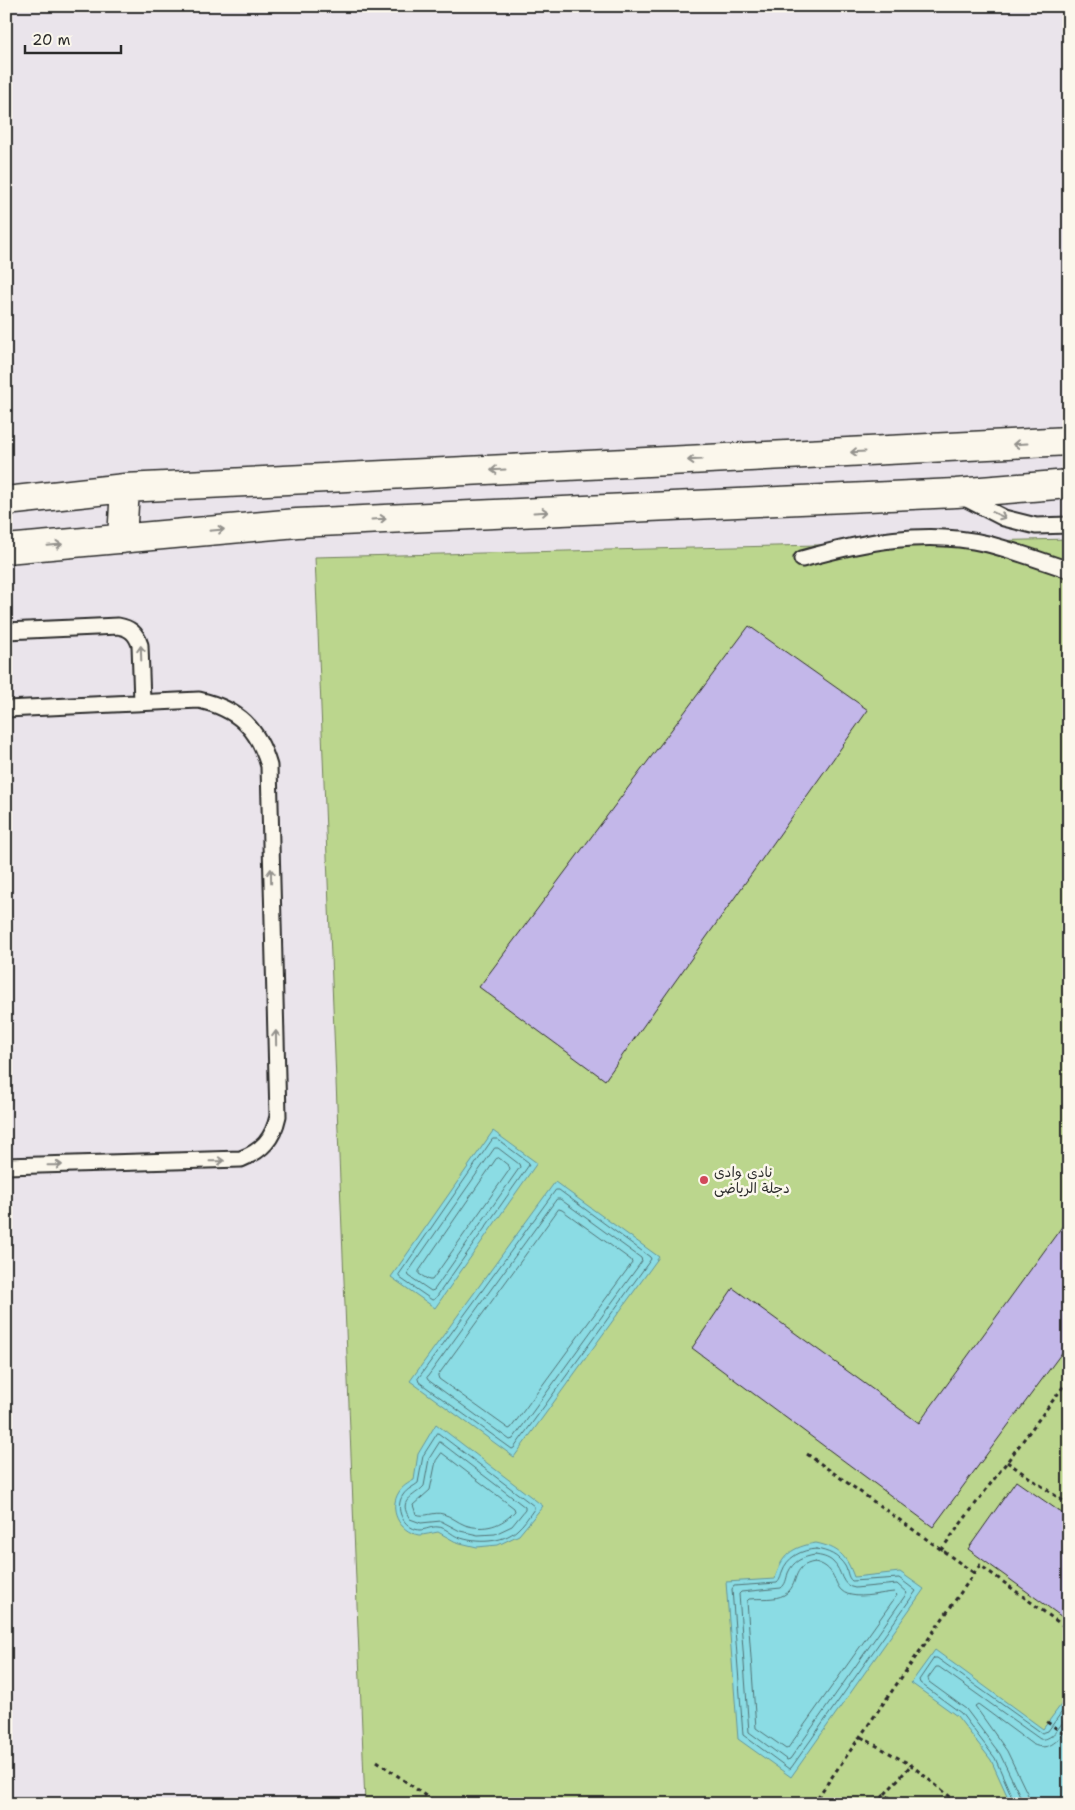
<svg xmlns="http://www.w3.org/2000/svg" width="1075" height="1810" font-family="'Shantell Sans','Playpen Sans Arabic',sans-serif">
<style>
.green{fill:#bbd68d;stroke:#73805c}
.water{fill:#8bdce4;stroke:#65959a}
.lines{fill:none;stroke-linecap:round;stroke-linejoin:round}
.shore{stroke:#517275;stroke-width:1}
.building{fill:#c3b7e9;stroke:#2b2b2b}
.service-casing{stroke:#2b2b2b;stroke-width:19}
.minor-casing{stroke:#2b2b2b;stroke-width:31}
.path{stroke:#2b2b2b;stroke-width:3;stroke-dasharray:4 4;stroke-linecap:butt}
.service{stroke:#fbf7ec;stroke-width:15}
.minor{stroke:#fbf7ec;stroke-width:28}
.oneway{stroke:#93918c}
.poi-dot{fill:#d1495b;stroke:#fbf7ec;stroke-width:2}
.labels{text-anchor:middle;dominant-baseline:central;stroke-width:5;stroke-linejoin:round;paint-order:stroke}
.poi-label{font-size:14px;fill:#2b2b2b;stroke:#fbf7ec;text-anchor:start}
</style>
<rect width="100%" height="100%" fill="#eae4eb"/>
<filter id="ink" filterUnits="userSpaceOnUse"><feTurbulence type="fractalNoise" baseFrequency=".02" numOctaves="2"/><feDisplacementMap in="SourceGraphic" scale="10" xChannelSelector="R" yChannelSelector="G"/><feConvolveMatrix kernelMatrix="1 2 1 2 8 2 1 2 1" color-interpolation-filters="sRGB"/></filter>
<g filter="url(#ink)">
<!-- green -->
<path class="green" d="M1069 539V1804H365L315 557Z"/>
<!-- water -->
<path class="water" d="M493 1131 537 1163 435 1308 391 1277Z
M555 1182 659 1257 514 1457 410 1381Z
M436 1424 543 1506 519 1535 498 1545 477 1547 456 1542 438 1532C432 1533 425 1535 419 1535 399 1532 388 1509 399 1492 402 1487 408 1483 414 1480L418 1454Z
M816 1543C839 1548 846 1555 854 1577L900 1572 924 1589 791 1777 738 1739 726 1582 775 1579C781 1555 792 1547 816 1543Z
M935 1650 1043 1729 1069 1694V1804H1012L1010 1802 991 1760 957 1716 911 1683Z"/>
<g class="lines">
<!-- shore -->
<path class="shore" d="M493 1139H497L528 1162 529 1165 435 1299 432 1300 400 1278 399 1275Z
M495 1148H498L519 1164 520 1167 434 1290 431 1291 409 1276 408 1273Z
M499 1158 509 1166 510 1169 432 1280H429L419 1274V1271L496 1159Z
M556 1190H559L650 1257 651 1259 514 1448 512 1449 419 1382 418 1379Z
M557 1199H560L641 1258 642 1261 513 1439 510 1440 428 1380 427 1378Z
M559 1209 562 1210 631 1260 632 1263 511 1428 509 1429 439 1379 438 1376Z
M438 1433 534 1506V1509C529 1516 524 1524 517 1530 503 1543 476 1544 458 1537 452 1535 445 1527 438 1527 432 1526 426 1530 419 1530 403 1528 394 1508 403 1495 407 1489 413 1487 418 1483L423 1456Z
M440 1442 525 1507V1510L512 1526 495 1534 478 1535 460 1531 441 1521 421 1523 410 1519C397 1499 413 1498 424 1486L429 1459Z
M442 1453 514 1508 515 1511C502 1526 484 1531 465 1525 457 1522 451 1516 443 1514 434 1511 425 1518 416 1514L413 1505 430 1490 436 1461Z
M816 1549C828 1551 838 1555 845 1566 848 1571 847 1577 852 1581L899 1578 916 1591 791 1768 789 1769 743 1735 732 1589 734 1586 777 1583C781 1579 780 1577 782 1572 787 1557 801 1550 816 1549Z
M815 1555C821 1556 828 1557 833 1562 843 1571 840 1586 855 1588L897 1584 907 1593 790 1759 787 1760 749 1732 739 1594 741 1592 781 1588C786 1584 786 1580 788 1573 793 1561 803 1557 815 1555Z
M815 1562C841 1568 830 1591 851 1595 864 1598 881 1593 894 1592L897 1595 788 1748 786 1749 756 1728 747 1601 749 1599C760 1598 775 1600 784 1595 801 1585 789 1566 815 1562Z
M1015 1804 995 1758 961 1713 920 1683 919 1680 934 1658H937L1042 1733 1048 1731 1069 1702
M1022 1804 1021 1798 1000 1754 966 1709 929 1682 928 1678 936 1667H939L1040 1739C1054 1741 1061 1723 1069 1713
M1029 1804 1028 1795 1007 1751 975 1706 978 1704 1032 1744C1050 1753 1059 1739 1069 1726"/>
</g>
<!-- building -->
<path class="building" d="M749 626 868 710 605 1080 479 987Z
M1069 1217V1343L933 1527 692 1348 733 1288 919 1423Z
M1016 1481 1069 1518V1622L968 1549Z"/>
<g class="lines">
<!-- service casing -->
<g class="service-casing">
<path id="service" d="M961 496 1004 518 1036 526 1069 525
M802 559C863 542 925 529 988 544 1015 551 1042 561 1069 570
M6 631 118 626C130 628 136 633 140 645L142 702
M6 709 199 700C238 709 258 728 269 766L278 1116C273 1139 262 1151 241 1159L6 1166"/>
</g>
<!-- minor casing -->
<g class="minor-casing">
<path id="minor" d="M6 501 125 488 1069 441
M122 539 125 488
M6 549 297 523 956 493 1069 484"/>
</g>
<!-- path -->
<path class="path" d="M807 1454 974 1573
M1007 1462 1069 1505
M941 1550 1069 1379
M1047 1722 1069 1737
M861 1737 911 1765 959 1804
M377 1761 437 1804
M885 1794 911 1765
M813 1804 980 1565 1069 1630
M877 1804 885 1794 897 1804"/>
<!-- service -->
<use href="#service" class="service"/>
<!-- minor -->
<use href="#minor" class="minor"/>
</g>
<!-- one-way arrows -->
<defs><path id="oneway-shaft" d="M-6 0H5M1.5-3L5.5 0L1.5 3" fill="none" stroke-width="1.6" stroke-linecap="round" stroke-linejoin="round" transform="scale(1.25)"/></defs>
<g class="oneway">
<use href="#oneway-shaft" transform="translate(1020 444) rotate(177)"/>
<use href="#oneway-shaft" transform="translate(858 452) rotate(177)"/>
<use href="#oneway-shaft" transform="translate(695 460) rotate(177)"/>
<use href="#oneway-shaft" transform="translate(498 470) rotate(177)"/>
<use href="#oneway-shaft" transform="translate(541 512) rotate(-3)"/>
<use href="#oneway-shaft" transform="translate(999 515) rotate(24)"/>
<use href="#oneway-shaft" transform="translate(379 519) rotate(-3)"/>
<use href="#oneway-shaft" transform="translate(217 530) rotate(-5)"/>
<use href="#oneway-shaft" transform="translate(55 545) rotate(-5)"/>
<use href="#oneway-shaft" transform="translate(141 653) rotate(-92)"/>
<use href="#oneway-shaft" transform="translate(271 876) rotate(-91)"/>
<use href="#oneway-shaft" transform="translate(276 1038) rotate(-91)"/>
<use href="#oneway-shaft" transform="translate(217 1161) rotate(-1)"/>
<use href="#oneway-shaft" transform="translate(55 1165) rotate(-1)"/>
</g>
</g>
<!-- markers -->
<circle class="poi-dot" cx="704" cy="1180" r="5"/>
<g class="labels">
<!-- poi labels -->
<g class="poi-label">
<text x="714" y="1172">نادي وادى<tspan x="714" dy="16">دجلة الرياضى</tspan></text>
</g>
</g>
<!-- margin -->
<rect width="1075" height="1810" fill="none" stroke="#fbf7ec" stroke-width="25"/>
<rect x="12" y="12" width="1050" height="1785" fill="none" stroke="#2b2b2b" stroke-width="2" filter="url(#ink)"/>
<!-- scale -->
<path d="M25 45v8h96v-8" fill="none" stroke="#2b2b2b" stroke-width="2.5"/>
<text x="32" y="45" font-size="15" fill="#2b2b2b" stroke="#fbf7ec" stroke-width="4" paint-order="stroke">20 m</text>
</svg>
